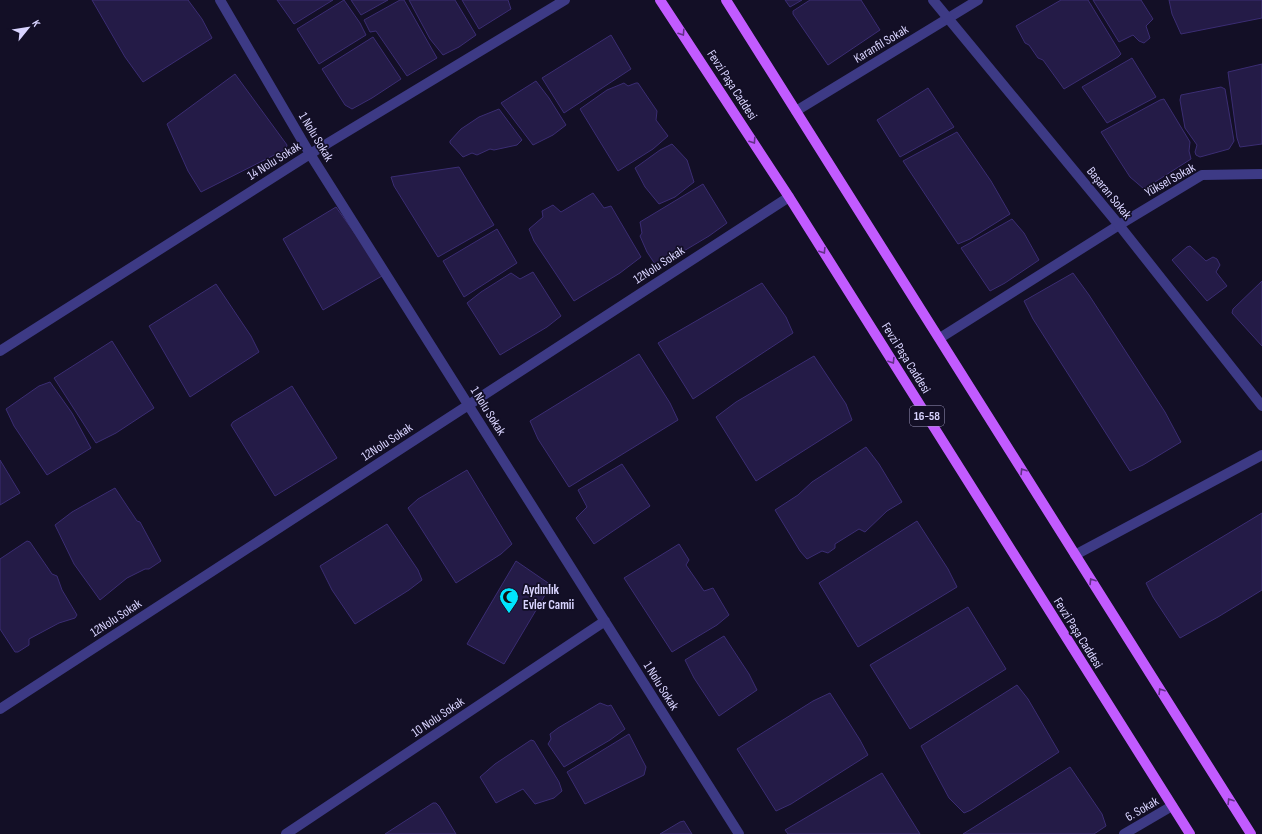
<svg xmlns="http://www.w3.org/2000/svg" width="1262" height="834" font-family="'Sofia Sans Condensed',sans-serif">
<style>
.building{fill:#241b47;stroke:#3b2d73}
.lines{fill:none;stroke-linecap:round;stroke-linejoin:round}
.minor{stroke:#3d3a85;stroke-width:10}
.tertiary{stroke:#3d3a85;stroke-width:10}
.primary{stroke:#c25bff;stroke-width:10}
.oneway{stroke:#623188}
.labels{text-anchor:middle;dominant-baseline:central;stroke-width:3.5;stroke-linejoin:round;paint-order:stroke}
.shield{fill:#130f26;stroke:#9e99be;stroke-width:1}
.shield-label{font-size:12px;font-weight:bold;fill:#d9d4ff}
.street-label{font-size:13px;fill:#d9d4ff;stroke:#130f26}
.poi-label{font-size:13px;font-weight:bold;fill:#d9d4ff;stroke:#130f26;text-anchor:start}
</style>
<rect width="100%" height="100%" fill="#130f26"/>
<!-- building -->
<path class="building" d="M92 0H188L202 19 212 38 143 82 125 57Z
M277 0H333L294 24Z
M344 0 360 23 366 35 319 64 297 29Z
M351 0H388L361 15Z
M400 0H404L437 58 407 76 376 31 370 32 364 20Z
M409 0H455L476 35 459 47 443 55 430 39Z
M462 0H508L511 9 479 29Z
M785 0H802L790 7Z
M810 0H861L880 30 828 65 793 14V11Z
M1061 0H1088L1121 54 1118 57 1064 89 1043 60 1038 58 1029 45 1025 43 1016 26Z
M1093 0H1141L1153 19 1146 26 1150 38 1144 43 1139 41 1133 35 1119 42Z
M1169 0H1262V18L1181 34 1172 14Z
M611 35 631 69 564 113 542 78Z
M373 37 401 79 372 98 352 109 345 105 322 69Z
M1132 58 1156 97 1107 123 1082 87Z
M1262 64V144L1240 147 1237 138 1228 72Z
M235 74 287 145 286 149 201 192 188 171 167 124Z
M536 81 549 98 566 125 553 135 533 145 501 103Z
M624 83 628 86 636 83H638L657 111 656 120 668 136 653 149 618 171 580 109 607 90Z
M1221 87 1225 89 1234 141 1229 149 1200 157 1196 155 1195 152 1197 145 1185 128 1180 100 1181 95Z
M928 88 954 127 900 157 877 120Z
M1164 99 1190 142 1189 151 1191 159 1144 189 1130 177 1101 132 1160 100Z
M499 109 522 140 517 145 494 150 490 149 477 155 472 153 463 157 450 143V141L461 129 479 117Z
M957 132 991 181 1010 214 970 239 958 244 903 161Z
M672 144 687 160 694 182 675 197 659 204 645 187 635 168 660 150Z
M459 167 494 225 438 257 394 186 391 177Z
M703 184 727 223 709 236 657 267 647 252 640 236 642 233 640 222Z
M593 193 604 208 611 206 641 257 620 273 574 301 534 241 529 229 543 217 542 211 553 205 561 212Z
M336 207 374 260 382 276 323 310 283 239Z
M1012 219 1024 233 1039 260 1005 283 990 291 961 248Z
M497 229 517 263 464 297 443 261Z
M1190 246 1206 261 1213 257 1217 259 1220 265 1216 272 1227 286 1207 301 1172 260 1187 247Z
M533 272 561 316 547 327 500 355 467 303 481 292 511 273 520 279Z
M1073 273 1089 295 1165 412 1181 442 1143 465 1130 471 1033 319 1024 301Z
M1262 281V346L1232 313 1233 309Z
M762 283 786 317 793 333 693 399 658 343Z
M216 284 251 336 259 352 190 397 149 326Z
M112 341 154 408 116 433 96 443 54 378Z
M639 354 670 403 678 420 569 487 538 439 530 421Z
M814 356 846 404 852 420 756 481 716 417 736 402Z
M50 382 72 413 91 448 47 475 14 426 6 409 39 386Z
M292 386 337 458 275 496 231 425 233 422Z
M866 447 879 464 902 502 887 511 865 532 859 529 835 544V548L828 553 822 551 807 559 800 551 775 510 798 495 812 482Z
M0 460 20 493 0 505Z
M622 464 650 506 594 544 576 518 587 507 578 490Z
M467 470 512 544 501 554 456 583 408 508 418 499Z
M115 488 137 521 140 522 161 561 149 569H145L127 578 100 600 74 564 55 525 72 512Z
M1262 513V590L1218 617 1180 638 1153 597 1146 583Z
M917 521 948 569 957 587 858 647 819 583Z
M387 524 418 570 422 580 409 590 355 624 332 590 320 566Z
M27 541 30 542 52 574 57 576 62 590 77 615 75 618 59 623 29 639V645L18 652H15L0 629V559Z
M679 544 689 560 686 565 704 591 713 588 729 615 717 625 672 652 624 578Z
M516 561 551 585 504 664 467 644Z
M968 607 1006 669 910 729 870 665Z
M724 636 749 674 757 690 719 716 694 678 685 660Z
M1017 685 1028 699 1059 752 971 810 964 813 949 798 921 746Z
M830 693 860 740 868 755 791 804 776 811 737 749 813 701Z
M600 703 608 706 611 705 625 729 610 740 564 767 548 744 551 739 550 734 558 728Z
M629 734 646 767 644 775 585 804 567 772Z
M531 740 534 741 559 782 562 791 554 798 535 804 523 789 496 803 480 777 495 764Z
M1070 767 1102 814 1106 826 1094 834H963Z
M882 773 920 834H788L785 830Z
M433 803H436L439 806 456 834H385Z
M684 821 692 834H660L680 822Z"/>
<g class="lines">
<!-- minor -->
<path class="minor" d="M220 0 310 154 739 834
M796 111 978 0
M940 338 1119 225 1202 175 1262 174
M0 351 310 154 565 0
M1075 555 1262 455
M0 709 789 197
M286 834 605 621
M1124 834 1172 806"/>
<!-- tertiary -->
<path class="tertiary" d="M933 0 1119 225 1262 406"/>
<!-- primary -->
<path class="primary" d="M660 0 789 197 1190 834
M726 0 1251 834"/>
</g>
<!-- one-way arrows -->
<defs><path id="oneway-chevron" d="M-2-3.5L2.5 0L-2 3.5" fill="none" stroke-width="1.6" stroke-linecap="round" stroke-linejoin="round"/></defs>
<g class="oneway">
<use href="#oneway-chevron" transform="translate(682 33) rotate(57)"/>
<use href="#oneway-chevron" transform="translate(753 141) rotate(57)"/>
<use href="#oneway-chevron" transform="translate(823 251) rotate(58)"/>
<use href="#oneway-chevron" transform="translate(892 361) rotate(58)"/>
<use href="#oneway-chevron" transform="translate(1023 471) rotate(-122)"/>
<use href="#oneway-chevron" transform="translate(1092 581) rotate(-122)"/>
<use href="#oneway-chevron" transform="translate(1161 691) rotate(-122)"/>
<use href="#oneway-chevron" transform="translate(1230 801) rotate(-122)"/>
</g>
<!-- icons -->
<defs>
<g id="mosque-pin" transform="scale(1)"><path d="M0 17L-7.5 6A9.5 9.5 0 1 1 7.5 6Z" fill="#00e5ff" stroke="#130f26"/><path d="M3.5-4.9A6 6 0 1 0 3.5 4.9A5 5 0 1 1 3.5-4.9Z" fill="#111"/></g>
</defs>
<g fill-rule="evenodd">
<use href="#mosque-pin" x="509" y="597"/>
</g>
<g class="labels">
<!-- shield labels -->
<rect class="shield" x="910" y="406" width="34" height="20" rx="3"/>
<g class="shield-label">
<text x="927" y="416">16-58</text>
</g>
<!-- street labels -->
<g class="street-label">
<text transform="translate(881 44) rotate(-31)">Karanfil Sokak</text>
<text transform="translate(732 85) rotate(57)">Fevzi Paşa Caddesi</text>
<text transform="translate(316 137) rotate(59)">1 Nolu Sokak</text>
<text transform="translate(274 161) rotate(-32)">14 Nolu Sokak</text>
<text transform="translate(1170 180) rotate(-29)">Yüksel Sokak</text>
<text transform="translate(1109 193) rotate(51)">Başaran Sokak</text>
<text transform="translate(659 265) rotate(-33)">12Nolu Sokak</text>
<text transform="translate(906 358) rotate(58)">Fevzi Paşa Caddesi</text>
<text transform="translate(488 411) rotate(58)">1 Nolu Sokak</text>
<text transform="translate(387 442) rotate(-33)">12Nolu Sokak</text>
<text transform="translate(116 618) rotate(-33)">12Nolu Sokak</text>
<text transform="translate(1078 633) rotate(58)">Fevzi Paşa Caddesi</text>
<text transform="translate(661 686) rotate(58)">1 Nolu Sokak</text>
<text transform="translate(438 717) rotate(-34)">10 Nolu Sokak</text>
<text transform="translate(1142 809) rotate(-30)">6. Sokak</text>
</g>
<!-- poi labels -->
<g class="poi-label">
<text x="523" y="590">Aydınlık<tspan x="523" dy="15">Evler Camii</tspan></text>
</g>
</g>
<!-- north arrow -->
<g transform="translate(28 28) rotate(60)" stroke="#130f26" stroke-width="3" paint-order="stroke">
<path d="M0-3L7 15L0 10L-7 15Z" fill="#d9d4ff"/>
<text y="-6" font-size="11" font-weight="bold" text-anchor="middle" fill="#d9d4ff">K</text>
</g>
</svg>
